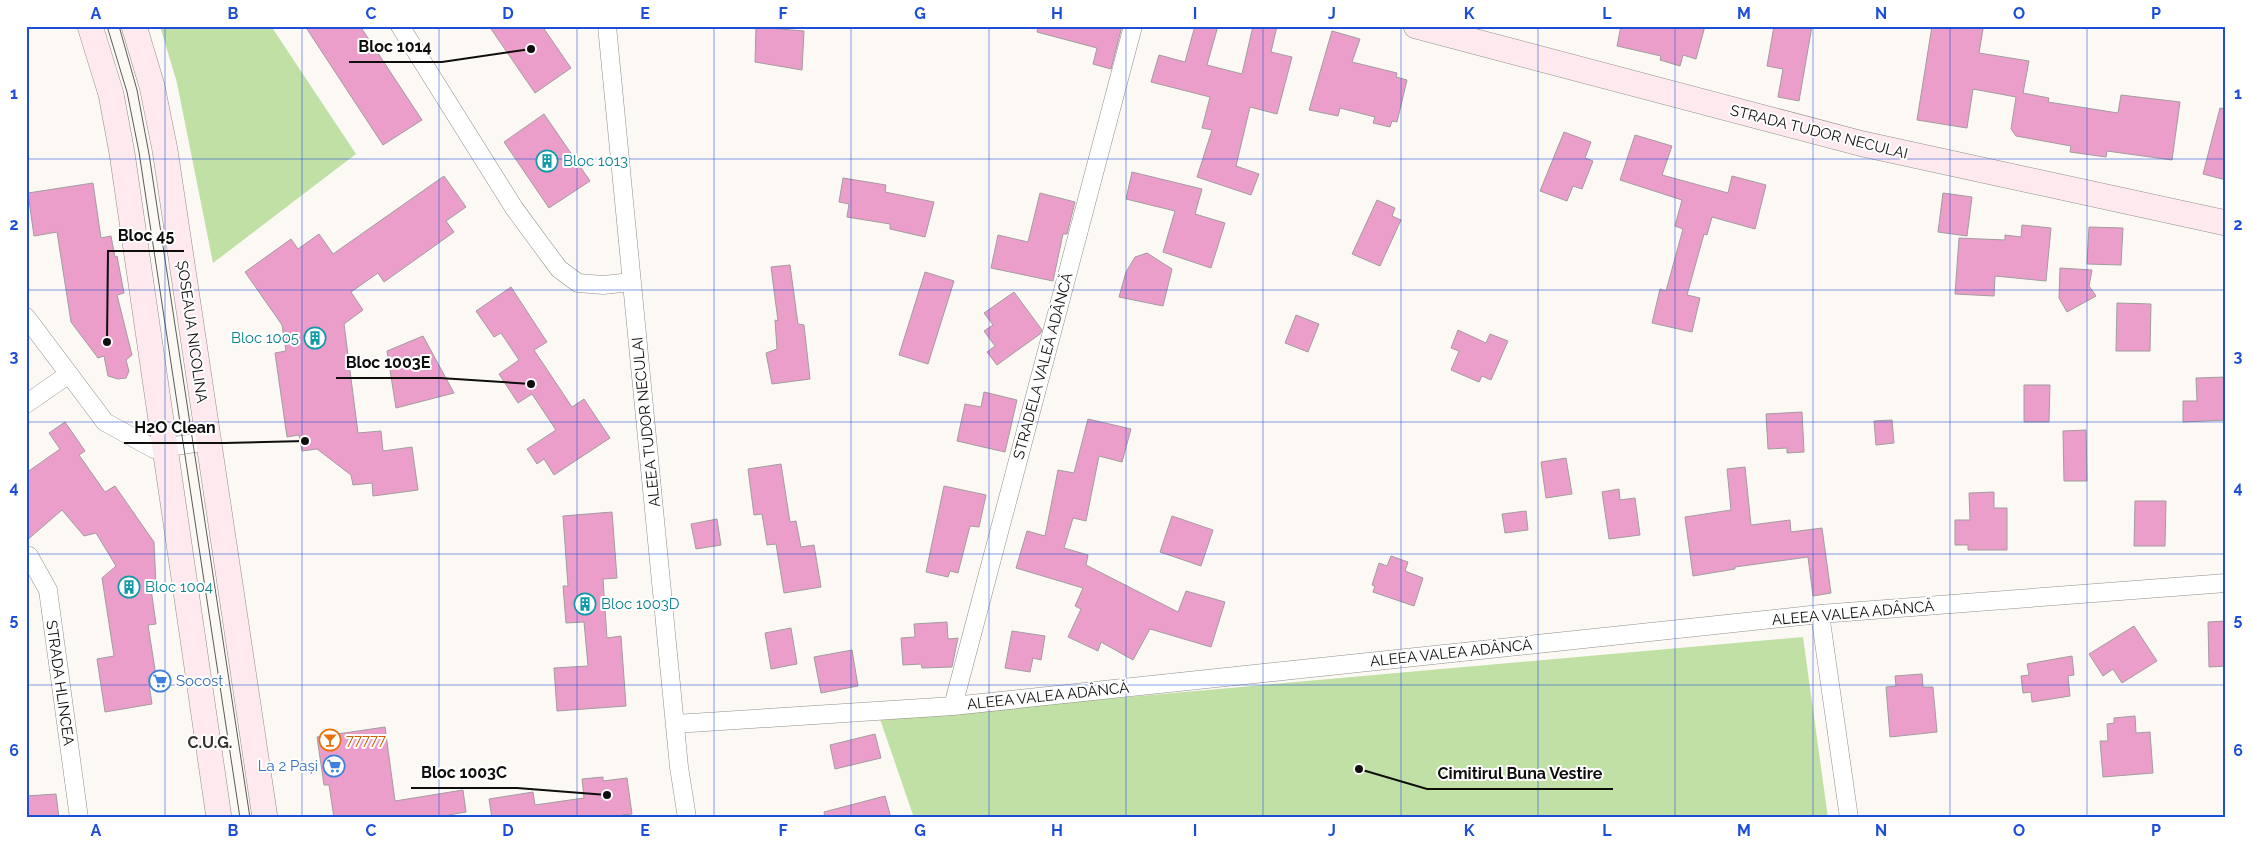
<svg xmlns="http://www.w3.org/2000/svg" width="2252" height="844" font-family="Raleway,sans-serif">
<style>
.green{fill:#c1e0a6}
.building{fill:#ec9eca;stroke:#a29c9f}
.lines{fill:none;stroke-linecap:round;stroke-linejoin:round}
.street-casing{stroke:#908e8a;stroke-width:19}
.secondary-casing{stroke:#908e8a;stroke-width:26}
.street{stroke:#fff;stroke-width:18}
.secondary{stroke:#fde9ee;stroke-width:25}
.tram{stroke:#5b5a57;stroke-width:1}
.grid{fill:none;stroke:#1d4ed8;stroke-width:1;stroke-opacity:0.55}
.labels{text-anchor:middle;dominant-baseline:central;stroke-width:4;stroke-linejoin:round;paint-order:stroke}
.street-label{font-size:15px;fill:#0f0e0c;stroke:#fff}
.culture-label{font-size:15px;fill:#0d838f;stroke:#fff;text-anchor:start}
.shop-label{font-size:15px;fill:#366cbe;stroke:#fff;text-anchor:start}
.food-label{font-size:15px;fill:#c56008;stroke:#fff;text-anchor:start}
.neighbourhood-label{font-size:16px;font-weight:bold;fill:#35332f;stroke:#fff}
.leader{fill:none;stroke:#0f0e0c;stroke-width:2}
.callout-dot{fill:#0f0e0c;stroke:#fff;stroke-width:2}
.callout-label{font-size:16px;text-anchor:middle;font-weight:bold;fill:#0f0e0c;stroke:#fff;stroke-width:4;stroke-linejoin:round;paint-order:stroke}
.neatline{fill:none;stroke:#1d4ed8;stroke-width:2}
.grid-label{font-size:16px;text-anchor:middle;font-weight:bold;fill:#1d4ed8}
</style>
<rect width="100%" height="100%" fill="#fcf9f4"/>
<!-- green -->
<path class="green" d="M160 26H271L356 154 213 263 177 83Z
M1803 637 1828 818H914L880 719Z"/>
<!-- building -->
<path class="building" d="M305 26H360L422 120 383 145Z
M489 26H542L571 68 535 93Z
M1038 26H1122L1111 69 1093 64 1097 48 1037 32Z
M1195 26H1218L1207 65 1242 74 1253 26H1277L1271 52 1292 57 1277 114 1250 107 1236 166 1259 174 1251 195 1197 177 1212 130 1202 128 1210 97 1151 82 1159 55 1185 62Z
M1621 26H1705L1696 59 1683 55 1680 66 1660 60 1661 56 1617 46Z
M1774 26H1812L1799 101 1778 97 1783 69 1767 66Z
M1932 26H1966L1983 29 1979 53 2029 61 2023 93 2049 98 2048 102 2118 113 2121 95 2180 102 2172 160 2107 151 2106 157 2070 152 2071 146 2016 136 2011 129 2016 97 1973 89 1967 128 1917 120Z
M756 27 804 31 802 70 755 62Z
M1332 31 1360 39 1352 62 1397 73 1396 77 1407 80 1397 122 1392 121 1390 127 1373 123 1375 117 1340 108 1338 116 1309 110Z
M2220 108 2226 109V180L2203 174Z
M544 114 590 181 549 208 504 142Z
M1564 132 1591 142 1585 158 1593 161 1582 189 1573 186 1567 201 1540 191Z
M1635 135 1672 146 1662 175 1728 193 1732 176 1766 185 1755 229 1712 217 1707 235 1704 234 1687 295 1700 298 1692 332 1652 323 1660 289 1666 291 1683 229 1675 226 1682 200 1620 180Z
M1132 172 1202 189 1195 214 1225 223 1211 268 1163 252 1175 211 1126 199Z
M444 176 466 207 446 221 454 232 384 282 378 273 351 292 363 310 344 324 358 433 381 431 383 451 412 447 418 490 373 496 372 483 353 485 351 475 317 449 302 451 299 435 287 437 275 353 286 351 282 325 245 272 291 239 298 249 319 234 333 254Z
M843 178 886 185 885 192 934 202 925 237 890 229V224L847 217 849 204 839 202Z
M93 183 101 238 111 236 115 257 117 256 124 293 117 295 132 355 126 360 129 371 126 378 118 379 108 376 104 356 98 358 71 322 57 232 34 236 28 193Z
M1040 193 1075 202 1067 234H1063L1053 281 991 268 998 235 1028 242Z
M1943 193 1972 197 1967 236 1938 232Z
M1377 200 1395 208 1392 216 1401 220 1380 266 1352 254Z
M2022 225 2051 228 2046 281 1995 276 1994 296 1955 294 1959 238 2005 240V235L2021 237Z
M2089 227 2123 228 2121 265 2087 264Z
M1147 253 1172 269 1163 306 1119 297 1126 272 1135 257Z
M790 265 798 324 804 325 810 379 772 384 766 353 777 349 775 320 778 321 771 267Z
M2060 268 2092 270 2089 286 2096 296 2067 312 2059 298Z
M925 272 954 281 928 364 899 355Z
M511 287 547 342 534 350 572 407 584 399 610 438 554 475 544 459 537 464 527 449 556 430 532 394 518 403 499 374 519 360 501 333 494 337 476 311Z
M1014 292 1042 330 1040 334 997 365 987 352 995 346 984 331 993 325 984 313Z
M2117 303 2151 304 2150 351H2116Z
M1296 315 1319 324 1308 352 1285 343Z
M1458 330 1486 343 1490 334 1508 341 1491 380 1482 376 1479 382 1451 370 1459 351 1451 348Z
M423 336 454 393 396 408 387 351Z
M2226 377V420L2183 422V401H2197L2196 378Z
M2024 385H2050L2049 422H2024Z
M984 392 1017 400 1005 452 957 441 965 404 981 407Z
M1802 412 1804 452 1787 453V448L1768 449 1766 414Z
M1088 419 1131 429 1122 462 1099 456 1086 521 1073 518 1064 548 1088 555 1086 565 1178 612 1186 591 1225 602 1211 647 1150 629 1133 660 1101 642 1098 651 1068 637 1081 609 1075 606 1083 588 1016 568 1027 531 1045 536 1058 470 1074 473Z
M1892 420 1894 443 1876 445 1874 421Z
M65 422 85 451 79 455 105 492 115 486 154 542 156 586 151 589 156 624 148 625 156 676 148 677 152 704 105 712 97 659 114 656 102 578 116 566 96 533 84 536 62 510 26 541V473L60 449 49 433Z
M2086 430 2087 481H2064L2063 431Z
M1566 458 1572 494 1546 498 1541 462Z
M781 464 790 522 796 521 801 547 814 545 821 587 784 593 776 544 767 545 762 514 754 515 748 469Z
M1745 467 1751 525 1790 520 1791 532 1822 528 1831 593 1813 596 1808 557 1735 567V569L1693 576 1685 517 1731 510 1727 469Z
M944 486 986 495 979 527 970 526 958 573 950 571 948 577 926 572Z
M1619 489 1620 500 1635 498 1640 535 1609 539 1602 492Z
M1994 492V508H2007V550H1968V545H1955V520H1970L1969 493Z
M2135 501H2166L2165 546H2134Z
M1526 511 1528 530 1505 533 1502 514Z
M612 512 617 578 603 579 607 638 621 636 626 706 557 711 554 668 588 666 584 622 566 623 563 586H568L563 516Z
M1172 516 1213 530 1201 566 1160 552Z
M717 519 721 545 696 549 691 524Z
M1391 556 1408 562 1405 571 1423 578 1414 606 1373 592 1375 586 1372 585 1379 563 1387 566Z
M2226 621V666L2209 667 2208 622Z
M947 622 948 639 958 638 952 667 922 668 921 664 903 665 901 638 915 637 914 624Z
M2134 626 2157 661 2122 683 2113 669 2103 676 2089 654Z
M791 628 797 664 771 669 765 633Z
M1012 631 1045 636 1041 660 1033 658 1030 672 1005 668Z
M852 650 858 686 821 693 814 657Z
M2072 656 2074 675 2068 676 2070 696 2032 702 2031 692 2023 693 2021 676 2029 675 2027 664Z
M1922 674 1923 687H1933L1937 732 1890 737 1886 687 1896 686 1895 676Z
M2135 716 2136 733 2150 732 2153 773 2103 777 2100 741H2108L2107 724 2114 723V718Z
M385 727 395 801 463 790 466 812 432 818H334L329 785H324L317 737Z
M875 734 881 758 835 769 830 745Z
M603 777V781L627 778 632 814 622 815V818H492L489 799 533 792 535 805 584 798 582 779Z
M56 794 59 818H26V796Z
M885 796 891 818H825L824 812Z"/>
<g class="lines">
<!-- street casing -->
<g class="street-casing">
<path id="street" d="M400 26 514 208 559 269 578 283 603 285 632 282
M607 26 679 767 687 818
M26 317 105 422 154 449 209 441
M26 404 69 374
M26 556H29L48 590 79 818
M1820 614 1849 818
M953 706 1133 26
M675 724 953 706 1820 614 2226 583"/>
</g>
<!-- secondary casing -->
<g class="secondary-casing">
<path id="secondary" d="M90 26 111 94 122 153 219 818
M134 26 152 86 165 150 265 818
M1416 26 1863 144 2226 223"/>
</g>
<!-- street -->
<use href="#street" class="street"/>
<!-- secondary -->
<use href="#secondary" class="secondary"/>
<!-- tram -->
<path class="tram" d="M107 26 127 92 139 152 240 818
M119 26 137 90 149 154 250 818"/>
</g>
<!-- grid -->
<path class="grid" d="M165 26V818M302 26V818M439 26V818M577 26V818M714 26V818M851 26V818M989 26V818M1126 26V818M1263 26V818M1401 26V818M1538 26V818M1675 26V818M1813 26V818M1950 26V818M2087 26V818M26 159H2226M26 290H2226M26 422H2226M26 554H2226M26 685H2226"/>
<!-- icons -->
<defs>
<g id="building-ring" transform="scale(1.125)"><circle r="9.5" fill="#fff" stroke="#0f9aa8" stroke-width="1.5"/><path d="M-4-6H4V6H1V3H-1V6H-4ZM-2.5-4.3h1.7v1.8h-1.7ZM.8-4.3h1.7v1.8H.8ZM-2.5-1h1.7V.8h-1.7ZM.8-1h1.7V.8H.8Z" fill="#0f9aa8"/></g>
<g id="supermarket-ring" transform="scale(1.125)"><circle r="9.5" fill="#fff" stroke="#3f7fe0" stroke-width="1.5"/><path d="M-6-5.5h2.5l.6 2H6L4.5 2H-2.5L-4.4-4H-6ZM-1.5 3.2a1.3 1.3 0 1 0 .1 0ZM3 3.2a1.3 1.3 0 1 0 .1 0Z" fill="#3f7fe0"/></g>
<g id="bar-ring" transform="scale(1.125)"><circle r="9.5" fill="#fff" stroke="#e8710a" stroke-width="1.5"/><path d="M-6-5H6L.8 .8V4.5H3.5V6h-7V4.5H-.8V.8Z" fill="#e8710a"/></g>
</defs>
<g fill-rule="evenodd">
<use href="#building-ring" x="547" y="161"/>
<use href="#building-ring" x="315" y="338"/>
<use href="#building-ring" x="129" y="587"/>
<use href="#building-ring" x="585" y="604"/>
<use href="#supermarket-ring" x="160" y="681"/>
<use href="#bar-ring" x="330" y="740"/>
<use href="#supermarket-ring" x="334" y="766"/>
</g>
<g class="labels">
<!-- street labels -->
<g class="street-label">
<text transform="translate(1819 132) rotate(14)">STRADA TUDOR NECULAI</text>
<text transform="translate(192 332) rotate(82)">ȘOSEAUA NICOLINA</text>
<text transform="translate(1043 366) rotate(-75)">STRADELA VALEA ADÂNCĂ</text>
<text transform="translate(646 422) rotate(-96)">ALEEA TUDOR NECULAI</text>
<text transform="translate(1853 613) rotate(-5)">ALEEA VALEA ADÂNCĂ</text>
<text transform="translate(1451 653) rotate(-6)">ALEEA VALEA ADÂNCĂ</text>
<text transform="translate(60 683) rotate(82)">STRADA HLINCEA</text>
<text transform="translate(1048 696) rotate(-6)">ALEEA VALEA ADÂNCĂ</text>
</g>
<!-- culture labels -->
<g class="culture-label">
<text x="563" y="161">Bloc 1013</text>
<text x="299" y="338" text-anchor="end">Bloc 1005</text>
<text x="145" y="587">Bloc 1004</text>
<text x="601" y="604">Bloc 1003D</text>
</g>
<!-- shop labels -->
<g class="shop-label">
<text x="176" y="681">Socost</text>
<text x="318" y="766" text-anchor="end">La 2 Pași</text>
</g>
<!-- food labels -->
<g class="food-label">
<text x="346" y="740">77777</text>
</g>
<!-- neighbourhood labels -->
<g class="neighbourhood-label">
<text x="210" y="742">C.U.G.</text>
</g>
</g>
<!-- callouts -->
<path class="leader" d="M531 49L442 62H349M107 342L108 251H184M531 384L440 378H336M305 441L225 443H124M607 795L517 788H411M1359 769L1427 789H1613"/>
<g class="callout-dot">
<circle cx="531" cy="49" r="5"/>
<circle cx="107" cy="342" r="5"/>
<circle cx="531" cy="384" r="5"/>
<circle cx="305" cy="441" r="5"/>
<circle cx="607" cy="795" r="5"/>
<circle cx="1359" cy="769" r="5"/>
</g>
<g class="callout-label">
<text x="395" y="52">Bloc 1014</text>
<text x="146" y="241">Bloc 45</text>
<text x="388" y="368">Bloc 1003E</text>
<text x="175" y="433">H2O Clean</text>
<text x="464" y="778">Bloc 1003C</text>
<text x="1520" y="779">Cimitirul Buna Vestire</text>
</g>
<!-- border -->
<rect width="2252" height="844" fill="none" stroke="#ffffff" stroke-width="55"/>
<rect x="28" y="28" width="2196" height="788" class="neatline"/>
<g class="grid-label">
<text x="96" y="19">A</text>
<text x="233" y="19">B</text>
<text x="371" y="19">C</text>
<text x="508" y="19">D</text>
<text x="645" y="19">E</text>
<text x="783" y="19">F</text>
<text x="920" y="19">G</text>
<text x="1057" y="19">H</text>
<text x="1195" y="19">I</text>
<text x="1332" y="19">J</text>
<text x="1469" y="19">K</text>
<text x="1607" y="19">L</text>
<text x="1744" y="19">M</text>
<text x="1881" y="19">N</text>
<text x="2019" y="19">O</text>
<text x="2156" y="19">P</text>
<text x="14" y="99">1</text>
<text x="2238" y="99">1</text>
<text x="14" y="230">2</text>
<text x="2238" y="230">2</text>
<text x="14" y="362">3</text>
<text x="2238" y="362">3</text>
<text x="14" y="493">4</text>
<text x="2238" y="493">4</text>
<text x="14" y="625">5</text>
<text x="2238" y="625">5</text>
<text x="14" y="756">6</text>
<text x="2238" y="756">6</text>
<text x="96" y="836">A</text>
<text x="233" y="836">B</text>
<text x="371" y="836">C</text>
<text x="508" y="836">D</text>
<text x="645" y="836">E</text>
<text x="783" y="836">F</text>
<text x="920" y="836">G</text>
<text x="1057" y="836">H</text>
<text x="1195" y="836">I</text>
<text x="1332" y="836">J</text>
<text x="1469" y="836">K</text>
<text x="1607" y="836">L</text>
<text x="1744" y="836">M</text>
<text x="1881" y="836">N</text>
<text x="2019" y="836">O</text>
<text x="2156" y="836">P</text>
</g>
</svg>
